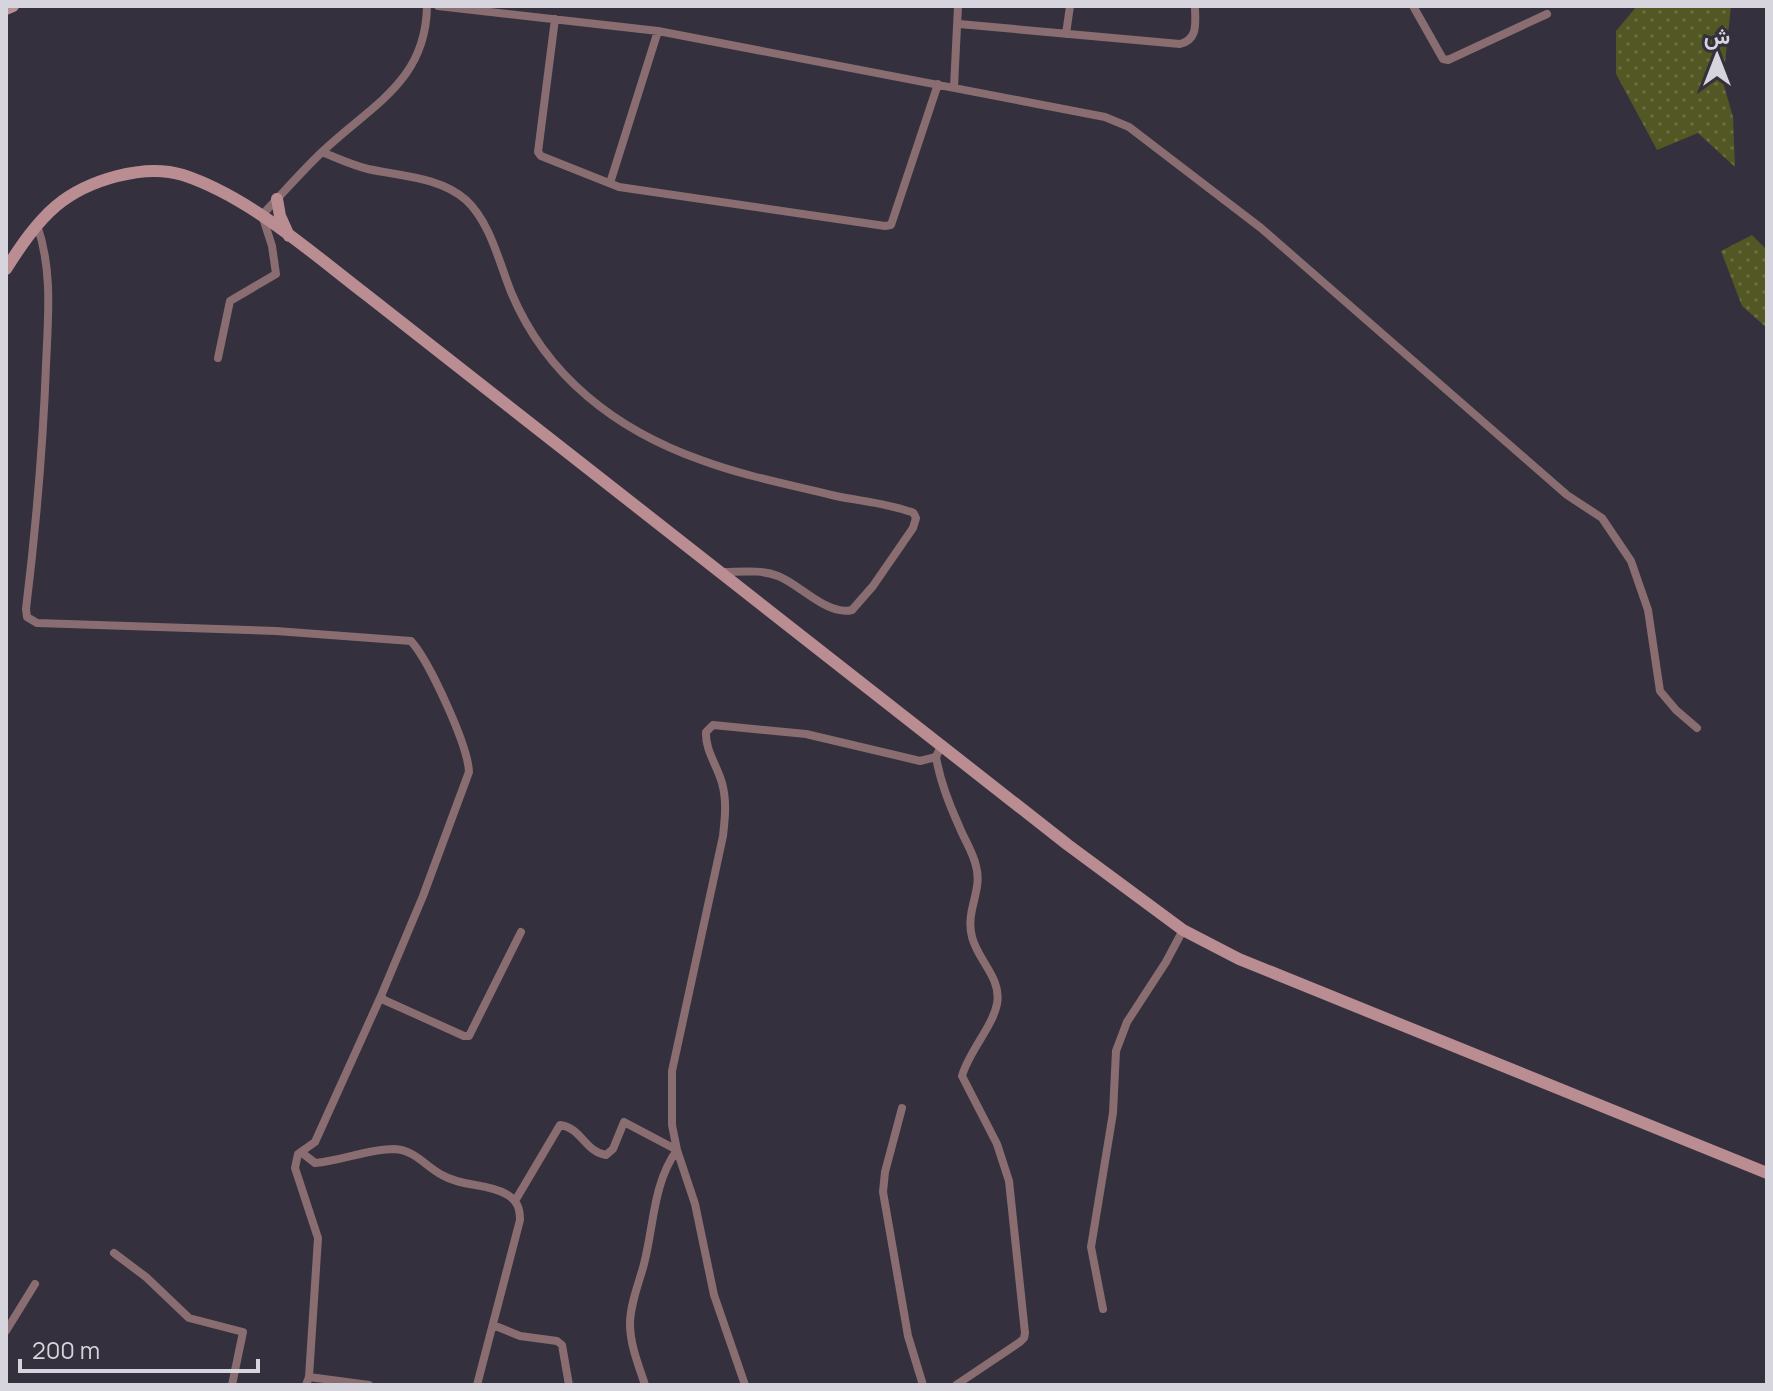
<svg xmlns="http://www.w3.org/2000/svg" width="1773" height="1391" font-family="Manrope,Vazirmatn,sans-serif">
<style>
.grass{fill:url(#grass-dots)}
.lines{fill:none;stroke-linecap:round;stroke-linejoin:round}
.street{stroke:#896d70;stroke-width:8}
.secondary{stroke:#b98d91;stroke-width:12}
</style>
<defs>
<pattern id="grass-dots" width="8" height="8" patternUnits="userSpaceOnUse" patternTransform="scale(2)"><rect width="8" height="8" fill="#525723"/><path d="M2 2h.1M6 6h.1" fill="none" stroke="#6a6e42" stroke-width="1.8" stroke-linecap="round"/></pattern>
</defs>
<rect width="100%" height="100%" fill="#34303d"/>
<!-- grass -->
<path class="grass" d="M1637 6H1731L1723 82 1733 117 1735 167 1698 133 1657 150 1616 74V31Z
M1752 235 1767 250V328L1742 306 1721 251Z"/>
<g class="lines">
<!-- street -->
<path class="street" d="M438 6 658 31 1105 117 1129 127 1261 228 1567 495 1602 518 1631 561 1648 610 1660 691 1676 710 1697 728
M1413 6 1443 59 1448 60 1547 14
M555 19 538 152 541 156 619 187 885 226 891 225 938 84
M959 24 1180 44C1199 39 1195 22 1195 6
M1066 34 1070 6
M954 87 958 6
M322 152C337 158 352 165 368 169 400 176 440 177 466 200 490 222 499 262 511 292 546 376 616 430 701 460 744 476 791 485 836 496 860 501 885 503 908 511 915 513 913 512 916 518L913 528 873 586 852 610C827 616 801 585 778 576 760 569 740 572 721 572
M610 183 658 31
M37 225C53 270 48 318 46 365 43 446 36 527 26 609L27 617 37 623 276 631 411 641C429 661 468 745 469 772L423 896 381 996 384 1000 464 1036H469L521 932
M218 358 230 301 276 274 272 246 262 215C282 194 301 172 322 152 371 105 426 82 427 6
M936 757C940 781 949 804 959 826 964 839 973 852 976 866 983 891 965 910 972 937 978 961 1002 978 997 1004 992 1028 969 1051 962 1076L997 1144 1009 1181 1025 1333 1024 1338 1020 1342 956 1385
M902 1108 885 1172 883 1192 908 1336 923 1385
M301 1152 315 1163C341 1161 368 1149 394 1149 415 1150 425 1166 442 1175 462 1187 487 1183 506 1194 517 1200 520 1208 520 1220L477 1385
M515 1201 560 1125C581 1127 585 1152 606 1155L613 1149 624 1122 677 1150C653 1183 654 1225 644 1264 639 1283 630 1304 630 1324 630 1345 639 1366 645 1385
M114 1253 146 1277 189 1318 243 1332 232 1385
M1103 1309 1091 1247 1113 1113 1116 1051 1127 1022 1166 962 1183 930
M493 1325 520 1336 557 1341 562 1345 569 1385
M6 1331 35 1284
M309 1377 318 1238 295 1168 298 1154 315 1142 381 996
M306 1385 309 1377 369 1385
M745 1385 714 1295 695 1204 677 1150 672 1125V1071L723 836C725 818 727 801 722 783 717 765 705 750 706 732L713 725 806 734 920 761 936 757 942 744"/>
<!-- secondary -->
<path class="secondary" d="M6 9 13 6
M277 199 280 216 289 236
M6 269C20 247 36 223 56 206 87 180 144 163 183 175 250 197 313 254 368 296L1068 845 1183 930 1239 959 1767 1173"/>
</g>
<!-- border -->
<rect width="1773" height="1391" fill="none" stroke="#d6d4dc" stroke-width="16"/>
<!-- north arrow -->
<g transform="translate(1717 56)" stroke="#34303d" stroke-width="6" paint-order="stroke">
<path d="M0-6L14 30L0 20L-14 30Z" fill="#d6d4dc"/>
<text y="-12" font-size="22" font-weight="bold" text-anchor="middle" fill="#d6d4dc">ش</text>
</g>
<!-- scale -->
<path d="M20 1359v12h238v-12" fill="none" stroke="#d6d4dc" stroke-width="4"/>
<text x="32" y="1359" font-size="24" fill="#d6d4dc" stroke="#34303d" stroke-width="6" paint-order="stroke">200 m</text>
</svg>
